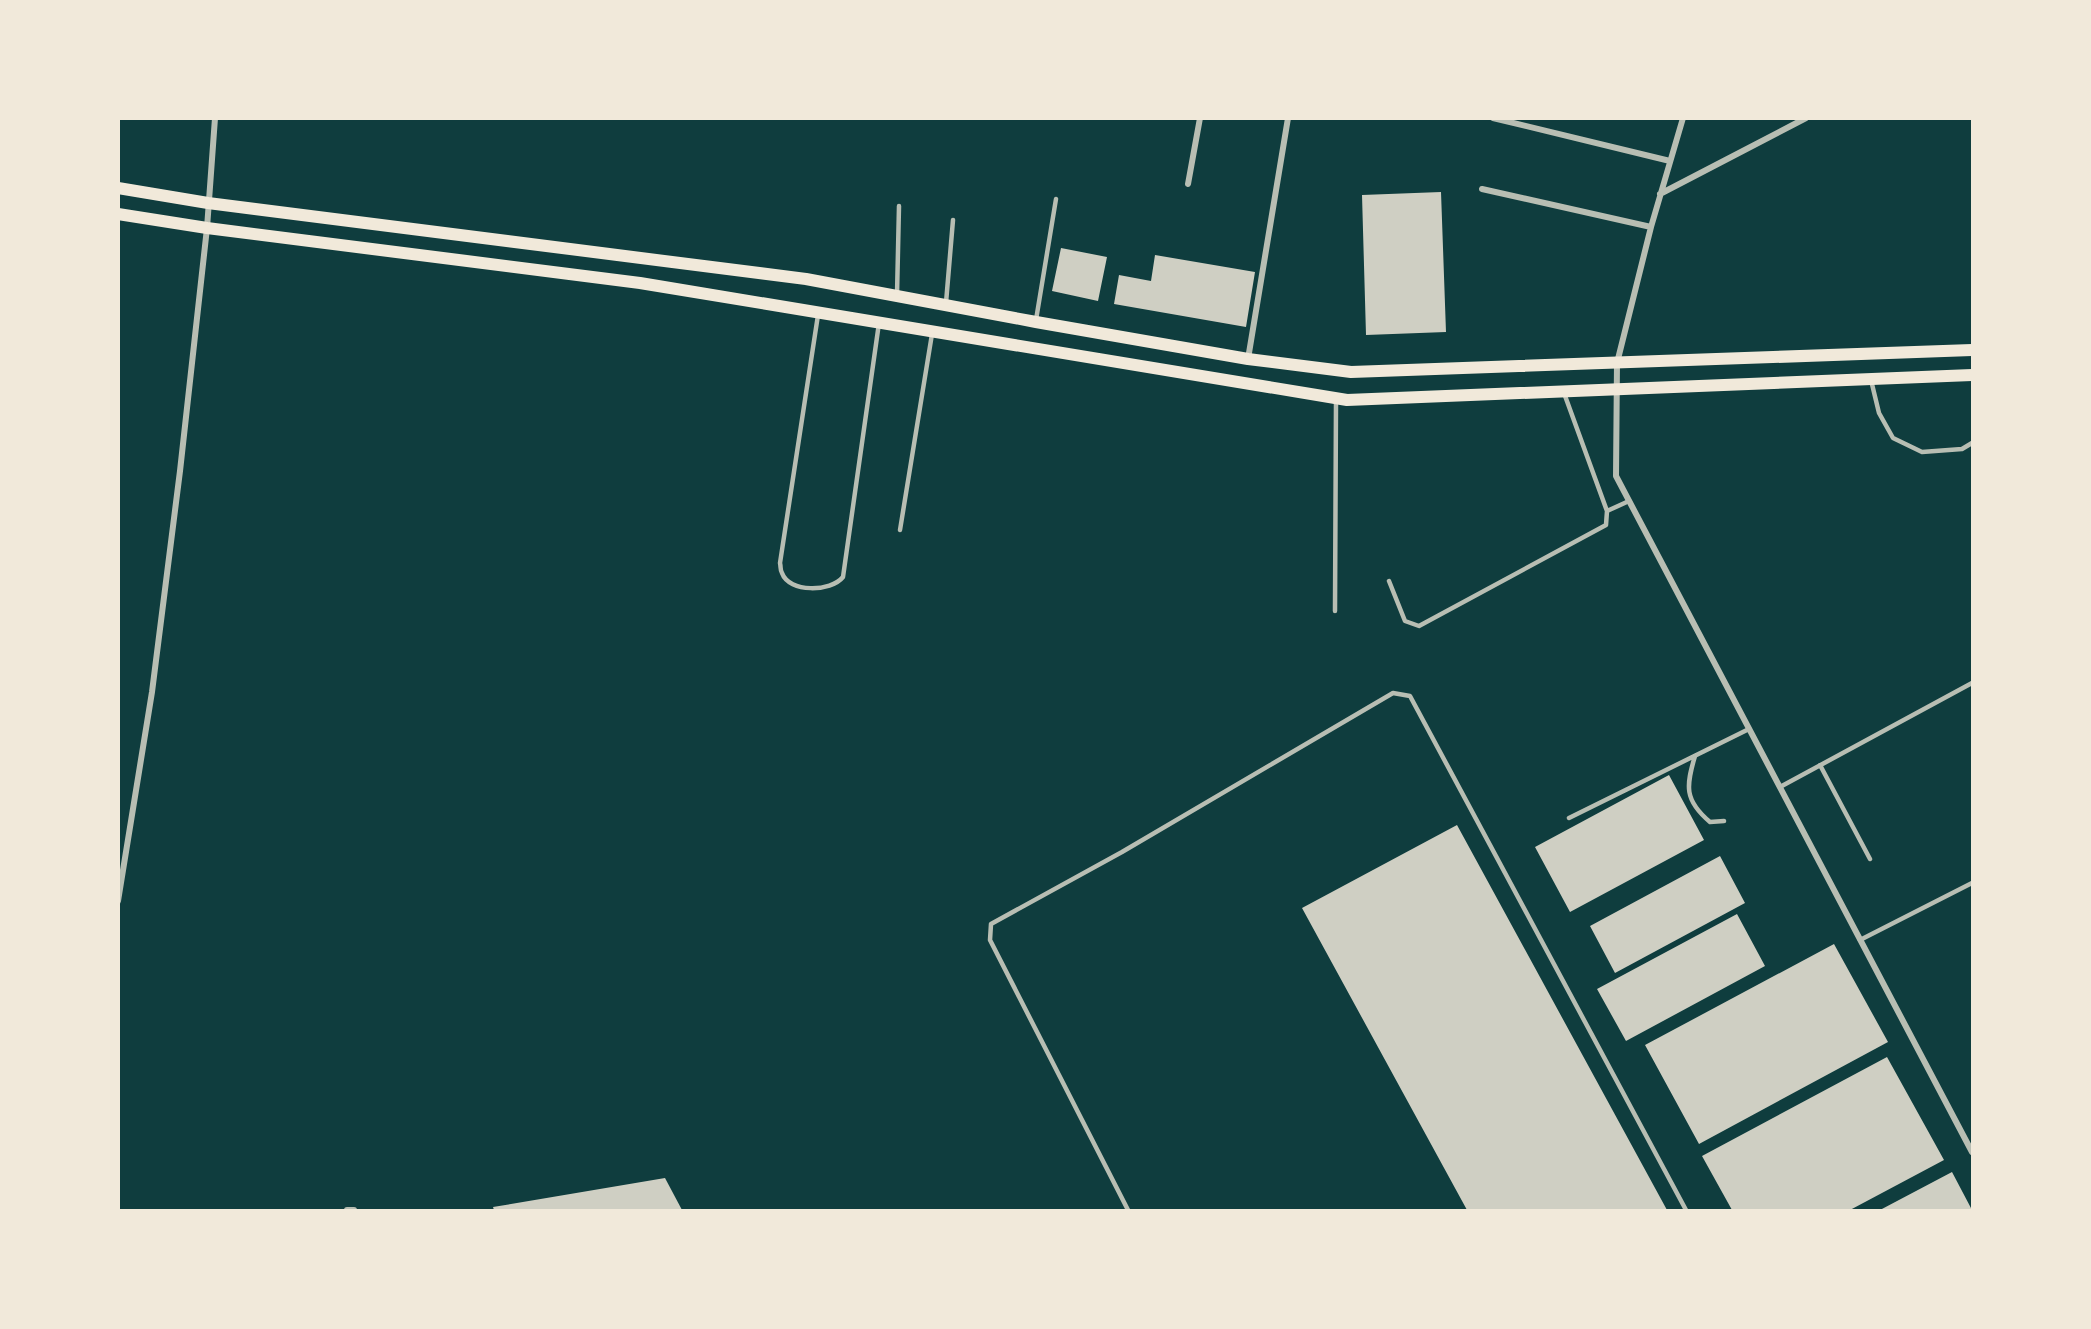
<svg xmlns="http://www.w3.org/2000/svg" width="2091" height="1329" font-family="'PT Serif',serif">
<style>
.building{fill:#cfcfc3}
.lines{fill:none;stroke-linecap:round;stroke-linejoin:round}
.service{stroke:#b8beb3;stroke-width:4.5}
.minor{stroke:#b8beb3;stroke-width:6}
.secondary{stroke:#f1e9da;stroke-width:12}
</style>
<rect width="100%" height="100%" fill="#0f3d3e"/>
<!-- building -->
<path class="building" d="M1441 192 1446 332 1366 335 1362 195Z
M1061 248 1107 257 1098 301 1052 291Z
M1155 255 1255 272 1246 327 1114 304 1119 275 1151 281Z
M1669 775 1704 840 1570 912 1535 847Z
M1457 825 1667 1210H1467L1302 908Z
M1720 856 1745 903 1615 973 1590 926Z
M1737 914 1765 966 1626 1041 1597 989Z
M1834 944 1888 1042 1699 1144 1645 1045Z
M1887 1057 1944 1160 1850 1210H1732L1702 1156Z
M1952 1172 1972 1210H1880Z
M665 1178 682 1210H494L493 1207Z"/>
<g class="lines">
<!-- service -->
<path class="service" d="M897 295 899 206
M946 303 953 220
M818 315 780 563C781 567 780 570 782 573 789 593 831 592 843 577L879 323
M1036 320 1056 199
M1871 380 1879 413 1893 438 1922 452 1962 449 1972 443
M1607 511 1629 501
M900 530 932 334
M1389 581 1405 621 1419 626 1606 525 1607 511 1564 393
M1335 611 1336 401
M1695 756C1686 786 1684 800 1710 822L1724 821
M1820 765 1870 859
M1780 787 1972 683
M1569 818 1749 729
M1860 940 1972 883
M1128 1210 990 940 991 924 1122 852 1393 693 1410 696 1686 1210"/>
<!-- minor -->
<path class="minor" d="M1493 118 1670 161
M1683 118 1651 227 1617 363 1616 476 1972 1152
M1188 184 1200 118
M1482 189 1651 227
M1660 194 1806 118
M1248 359 1288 118
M118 901 152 692 180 471 207 228 215 118
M347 1210H354"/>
<!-- secondary -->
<path class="secondary" d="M118 188 208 203 806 279 1036 322 1248 359 1351 372 1972 350
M118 214 207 228 640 283 1347 400 1972 375"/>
</g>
<!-- border -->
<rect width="2091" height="1329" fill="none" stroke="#f1e9da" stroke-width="240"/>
</svg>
